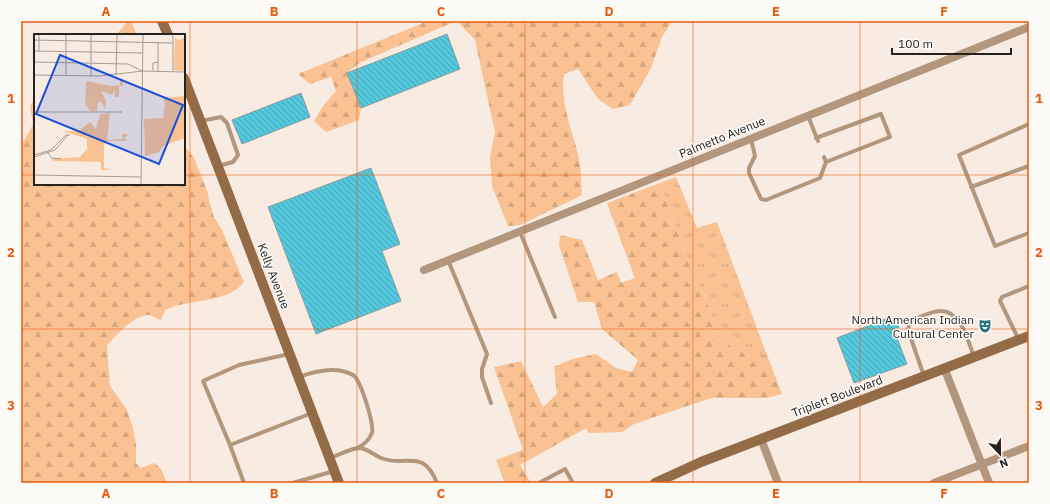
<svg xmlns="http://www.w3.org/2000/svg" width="1050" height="504" font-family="'IBM Plex Sans',sans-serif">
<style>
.grass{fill:url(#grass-tufts)}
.forest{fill:url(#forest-firs)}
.building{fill:url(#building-back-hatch);stroke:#8c9c9f}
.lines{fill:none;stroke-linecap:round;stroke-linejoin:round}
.service{stroke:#b2967e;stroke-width:4}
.minor{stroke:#b2967e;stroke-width:8}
.secondary{stroke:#936b47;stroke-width:10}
.grid{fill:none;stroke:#e8590c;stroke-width:1;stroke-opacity:0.55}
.labels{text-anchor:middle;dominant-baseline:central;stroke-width:3;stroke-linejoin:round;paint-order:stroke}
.street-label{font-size:12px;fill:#26221e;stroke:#fdfbf8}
.poi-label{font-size:12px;fill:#26221e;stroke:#fdfbf8;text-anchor:end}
.inset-road{fill:none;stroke:#a49b93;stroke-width:1}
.view{fill:#1d4ed8;fill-opacity:0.15;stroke:#1d4ed8;stroke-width:2}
.inset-edge{fill:none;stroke:#26221e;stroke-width:2}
.neatline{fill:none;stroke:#e8590c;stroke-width:1.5}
.grid-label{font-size:13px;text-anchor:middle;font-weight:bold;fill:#e8590c}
</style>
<defs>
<pattern id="grass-tufts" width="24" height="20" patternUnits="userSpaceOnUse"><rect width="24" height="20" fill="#fac292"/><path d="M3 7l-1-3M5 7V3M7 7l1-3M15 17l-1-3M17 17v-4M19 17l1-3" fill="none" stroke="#d6a67d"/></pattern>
<pattern id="forest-firs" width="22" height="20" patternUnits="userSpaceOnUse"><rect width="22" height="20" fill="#fac292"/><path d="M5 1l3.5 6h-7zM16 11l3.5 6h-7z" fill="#d6a67d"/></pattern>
<pattern id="building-back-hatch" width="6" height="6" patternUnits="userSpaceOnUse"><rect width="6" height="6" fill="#54c8dc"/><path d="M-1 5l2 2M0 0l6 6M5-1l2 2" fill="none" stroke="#45a2b2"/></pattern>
</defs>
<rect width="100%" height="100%" fill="#f8ebe1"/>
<!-- grass -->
<path class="grass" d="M676 177 697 228 717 222 767 355H748L720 341 705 296 688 261 660 183Z"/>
<!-- forest -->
<path class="forest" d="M128 21H131L137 35H116Z
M428 21H456L359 63 347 73 361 108 359 120 326 132 314 121 323 106 336 91 331 77 310 84 298 74Z
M457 21H672L662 37 651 68 630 105 613 109 598 99 578 69 564 74C560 102 571 127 578 154 581 167 581 181 582 195L520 225 508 226 492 186 490 157 495 132 475 40Z
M35 98V184H184V145L194 158 208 193 209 201 214 217 222 230 244 282C227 304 190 298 165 310L161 320C158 319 153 316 149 315 135 314 115 336 107 346L110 386 126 408 133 428 136 444V463L140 468 155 463 161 469 167 483H21V143L24 141 33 124 30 106Z
M660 183 688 261 705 296 720 341 748 355H767L782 394 766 398H711L634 424 622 432 589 433 586 428 520 465 531 483H505L496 460 523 450 494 367 521 361 543 407 557 394 554 367 572 359 596 354 616 368 632 372 638 360 602 329 594 302H578L559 245 560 235 582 240 598 280 617 272 621 283 635 278 607 203Z"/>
<!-- building -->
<path class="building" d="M447 34 460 69 361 108 347 73Z
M301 93 310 117 242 144 232 120Z
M371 168 400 244 382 251 401 301 316 334 268 207Z
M888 318 890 322 896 319 899 328 894 330 907 364 854 383 837 338Z"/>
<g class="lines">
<!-- service -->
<path class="service" d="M808 116 818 141
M201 121 221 117 227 123 238 155 233 162 218 166
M1029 124 959 155 995 246 1029 233
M816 138 881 114 890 137 826 162 824 157
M751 139 755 156 749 168V173L761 199 766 200 820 178 826 162
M971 187 1029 166
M520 232 555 317
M448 260 487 354 482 369V377L491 403
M1019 340 1000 301 1002 297 1029 286
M289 354 239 365 203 381 230 445 312 413
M924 376 908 330C909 321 915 319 922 316 928 314 934 311 940 311 961 310 968 341 974 357
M299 377C315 371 337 366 353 375 361 380 374 424 372 433 369 440 364 445 357 448
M230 445 244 483
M329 458C339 455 349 449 359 448 367 448 374 455 381 458 406 468 423 447 437 483
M293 483 334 471
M539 483 565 469 573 483"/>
<!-- minor -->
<path class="minor" d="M424 270 1029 27
M945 370 989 483
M761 439 778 483
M934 483 1029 446"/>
<!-- secondary -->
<path class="secondary" d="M162 21 168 35
M184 78 339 483
M655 483 701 462 1029 336"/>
</g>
<!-- grid -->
<path class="grid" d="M190 21V483M357 21V483M525 21V483M693 21V483M860 21V483M21 175H35M184 175H1029M21 329H1029"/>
<!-- icons -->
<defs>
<g id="theatre-bare" transform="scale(1.08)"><path d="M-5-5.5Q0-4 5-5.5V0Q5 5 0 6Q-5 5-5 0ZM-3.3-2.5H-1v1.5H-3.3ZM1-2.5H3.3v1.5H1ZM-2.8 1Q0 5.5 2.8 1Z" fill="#2c737f" stroke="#fdfbf8" stroke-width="2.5" paint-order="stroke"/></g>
</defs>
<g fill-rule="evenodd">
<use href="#theatre-bare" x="985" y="326"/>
</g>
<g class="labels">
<!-- street labels -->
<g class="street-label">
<text transform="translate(722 137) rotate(-22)">Palmetto Avenue</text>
<text transform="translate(274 276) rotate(69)">Kelly Avenue</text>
<text transform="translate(837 396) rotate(-21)">Triplett Boulevard</text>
</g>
<!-- poi labels -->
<g class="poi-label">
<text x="974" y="319">North American Indian<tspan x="974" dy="14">Cultural Center</tspan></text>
</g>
</g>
<!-- overview -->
<g transform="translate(34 34)">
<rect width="151" height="151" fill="#f8ebe1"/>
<path d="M52 52 57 56 56 77 51 70Z" fill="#fac292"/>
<path d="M141 3 144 6 151 4V37L140 36ZM52 47 77 52 86 51V47H89V52H85V63H81V56L78 61 67 57 72 67 71 76 68 69 64 67 63 77H56L57 56 52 52ZM151 62V104L129 112 125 118 111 122 110 85 129 84 131 69 129 64ZM76 79 73 106 88 105 89 99 94 101 90 104 94 107H73L70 110V134L79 136H67V128L20 127 17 125 46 123 53 115V105L29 97H45L56 88 62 95 66 80Z" fill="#fac292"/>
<path class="inset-road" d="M0 6 139 9M0 17 109 19M5 17V0M0 28 94 30 108 37M119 37V29L124 28M124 38V9M139 38V0M0 41 65 42 109 37 151 38M82 41 83 0M32 42V0M57 42V0M0 78H88M13 118 18 124 27 125M0 121 17 116 32 101H36M0 123 21 116 34 101M0 141 107 143M107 151 109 0"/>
<path class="view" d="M26 21 149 71 125 130 2 80Z"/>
<rect width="151" height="151" class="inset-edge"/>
</g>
<!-- border -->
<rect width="1050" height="504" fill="none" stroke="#fdfbf8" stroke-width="44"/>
<!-- north arrow -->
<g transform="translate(1000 454) rotate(158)" stroke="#fdfbf8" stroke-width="3" paint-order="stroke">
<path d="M0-3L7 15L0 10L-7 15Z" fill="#26221e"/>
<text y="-6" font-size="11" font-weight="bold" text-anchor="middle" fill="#26221e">N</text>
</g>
<!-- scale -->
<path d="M892 48v6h119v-6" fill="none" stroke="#26221e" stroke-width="2"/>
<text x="898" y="48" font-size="12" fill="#26221e" stroke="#fdfbf8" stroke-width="3" paint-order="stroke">100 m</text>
<rect x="22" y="22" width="1006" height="460" class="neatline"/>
<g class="grid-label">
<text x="106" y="16">A</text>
<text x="274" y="16">B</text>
<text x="441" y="16">C</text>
<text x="609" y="16">D</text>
<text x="776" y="16">E</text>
<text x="944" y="16">F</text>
<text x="11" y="103">1</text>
<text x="1039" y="103">1</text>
<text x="11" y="257">2</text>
<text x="1039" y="257">2</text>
<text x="11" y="410">3</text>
<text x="1039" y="410">3</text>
<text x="106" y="498">A</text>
<text x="274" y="498">B</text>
<text x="441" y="498">C</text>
<text x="609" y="498">D</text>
<text x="776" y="498">E</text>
<text x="944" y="498">F</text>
</g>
</svg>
